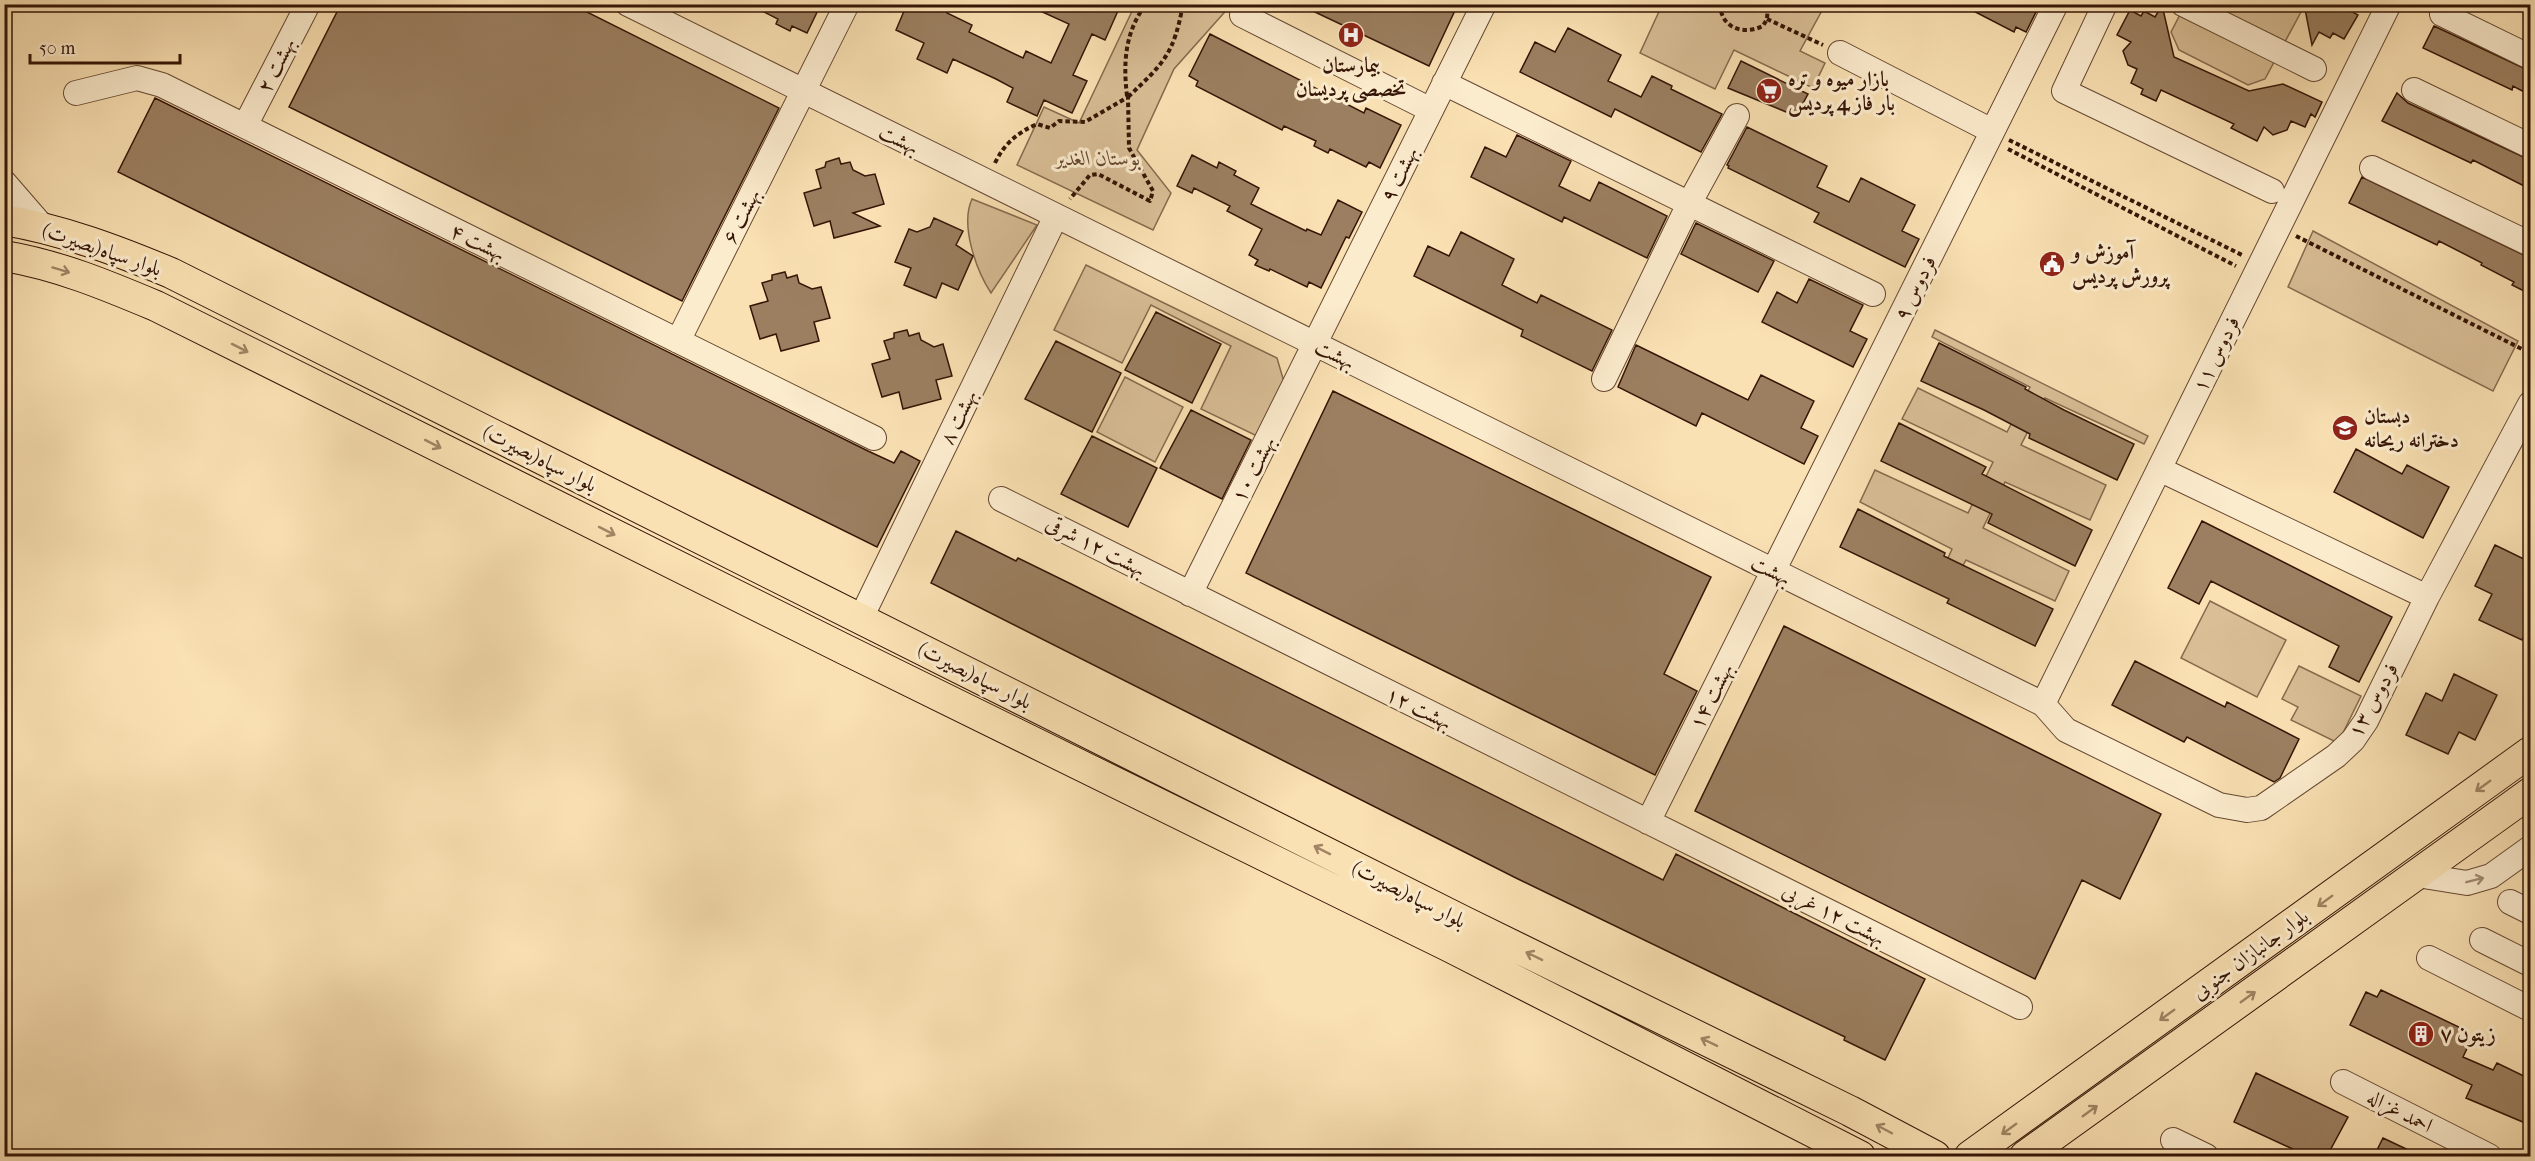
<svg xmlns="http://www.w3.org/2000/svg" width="2535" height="1161" font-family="'IM FELL French Canon',Amiri,serif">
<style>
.green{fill:#d9be96;stroke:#876a4e;stroke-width:1.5}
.building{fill:#9b7f60;stroke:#351506;stroke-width:1.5}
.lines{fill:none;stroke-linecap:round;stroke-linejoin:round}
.minor-casing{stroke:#664831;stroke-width:26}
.major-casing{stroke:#351506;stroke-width:32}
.path{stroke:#351506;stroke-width:4;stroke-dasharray:4.5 3;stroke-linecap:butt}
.minor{stroke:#fcecce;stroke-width:24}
.major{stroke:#fae1b3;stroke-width:30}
.oneway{stroke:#a18565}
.oneway2{stroke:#a28b74}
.labels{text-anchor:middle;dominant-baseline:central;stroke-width:6;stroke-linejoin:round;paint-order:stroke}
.street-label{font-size:21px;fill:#351506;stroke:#fcecce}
.poi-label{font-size:21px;font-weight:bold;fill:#351506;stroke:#fcecce;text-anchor:start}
.park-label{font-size:21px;font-style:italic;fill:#664831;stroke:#fcecce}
</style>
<rect width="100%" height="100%" fill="#fae1b3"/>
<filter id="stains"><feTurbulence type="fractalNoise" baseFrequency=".00333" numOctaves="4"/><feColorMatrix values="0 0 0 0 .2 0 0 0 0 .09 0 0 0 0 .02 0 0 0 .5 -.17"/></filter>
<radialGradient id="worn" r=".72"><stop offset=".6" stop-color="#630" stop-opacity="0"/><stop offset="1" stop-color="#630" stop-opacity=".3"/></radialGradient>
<!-- green -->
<path class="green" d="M1135 5H1231L1174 69 1137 150 1171 193 1153 230 1017 165 1044 107 1079 123Z
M1662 5H1825L1800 51 1825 63 1813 88 1734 50 1715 89 1640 53Z
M2185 5H2298L2301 12 2265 79 2248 85 2179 50 2171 32Z
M972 199 1037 225 991 293C976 270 960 225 972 199Z
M2313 231 2518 341 2493 391 2288 287Z
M1086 265 1277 358 1284 382 1259 437 1201 409 1231 346 1151 305 1122 363 1054 330Z
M1935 330 2148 436 2144 444 2045 398 2021 445 2106 485 2090 520 2005 482 1983 528 2069 571 2055 601 1966 560 1948 593 1935 587 1952 549 1860 502 1875 470 1968 513 1993 462 1902 419 1918 388 2007 432 2030 387 1932 337Z
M1125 377 1183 407 1155 462 1097 432Z
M2210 601 2286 640 2257 697 2181 658Z
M2299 666 2361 696 2338 743 2291 720 2298 707 2282 699Z"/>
<!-- building -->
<path class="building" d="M341 4H571L779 108 682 301 289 107Z
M748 4H821L807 33 792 26 790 31 776 24 778 19Z
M907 4H951L947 13 972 25 969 32 1023 58 1026 51 1051 63 1069 24 1025 4H1121L1105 40 1092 34 1073 75 1087 81 1072 113 1044 100 1037 116 1007 102 1013 88 996 79 953 59 947 73 917 59 924 43 896 30Z
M1298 4H1458L1429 66Z
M1960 4H2040L2026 32 2016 27 2014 32Z
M2304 4H2339L2358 15 2344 39 2333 33 2330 38 2319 32 2312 45Z
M2162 5 2174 57 2249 91 2283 84 2322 102 2315 117 2311 114 2305 127 2291 121 2287 130 2273 135 2264 127 2257 141 2231 128 2234 124 2161 90 2156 101 2141 94 2143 89 2131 83 2137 69 2128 65 2123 51 2131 42 2117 35 2130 10 2141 16 2144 11 2155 17Z
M2434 26 2530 71V95L2513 86 2512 90 2423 48Z
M1568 28 1621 55 1608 81 1641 97 1652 76 1672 86 1671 89 1722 114 1701 152 1615 109 1611 117 1520 72 1535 42 1555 52Z
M1210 34 1364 113 1366 108 1401 125 1380 168 1369 162 1366 167 1330 149 1328 153 1314 146 1316 141 1284 126 1282 130 1196 86 1198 81 1189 76Z
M1741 61 1808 94 1796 116 1728 88Z
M2397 93 2408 103 2530 160V189L2473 160 2471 163 2382 121Z
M155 98 868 451 894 463 901 451 920 461 877 547 118 172Z
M1747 127 1827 166 1817 187 1849 202 1861 178 1915 205 1902 231 1919 239 1905 267 1814 222 1819 213 1728 168 1729 166 1727 165Z
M1517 135 1571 161 1559 186 1590 201 1599 182 1667 216 1647 258 1564 217 1562 222 1471 177 1485 147 1506 157Z
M1192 155 1217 168 1219 162 1236 171 1234 175 1259 188 1251 204 1306 231 1307 229 1321 235 1338 200 1362 212 1349 238 1346 237 1321 288 1309 282 1307 287 1270 269 1269 271 1255 265 1258 260 1249 255 1262 229 1227 211 1230 206 1194 188 1192 193 1177 186Z
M839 158 841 164 850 162 853 170 865 176 875 174 884 204 853 213 880 226 834 238 830 221 814 226 804 193 821 188 816 170 825 167 826 162Z
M2362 177 2530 258V294L2512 285 2514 282 2481 265 2482 263 2439 241 2437 245 2349 203Z
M934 218 963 231 956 245 973 256 958 290 942 283 936 298 904 285 911 268 895 262 909 229 917 232 930 227Z
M1696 223 1774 261 1758 292 1681 254Z
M1461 232 1514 259 1502 285 1537 303 1541 295 1612 330 1592 371 1521 336 1523 330 1414 276 1428 246 1449 256Z
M785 272 787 278 797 275 799 283 812 289 821 287 830 318 814 322 819 341 781 351 776 334 760 339 750 306 768 301 762 283 772 280V275Z
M1809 279 1863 305 1850 331 1867 339 1853 367 1762 322 1777 292 1797 303Z
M1156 312 1221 344 1192 403 1125 370Z
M907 330 909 336 919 333 921 340 934 347 943 344 952 376 936 380 941 399 903 409 899 392 882 397 872 364 890 359 884 341 894 338V333Z
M1056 341 1121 373 1092 432 1025 399Z
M1939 343 2026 387 2025 389 2064 410 2134 444 2117 480 2029 438 2030 434 1984 410 1921 381Z
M1636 345 1748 400 1761 375 1814 401 1801 428 1818 436 1804 464 1702 413 1696 426 1618 387Z
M1333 391 1711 577 1664 674 1697 691 1655 775 1246 573Z
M1191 410 1251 440 1222 499 1160 468Z
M1899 423 1986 467 1982 474 2092 530 2075 566 1988 523 1992 514 1881 461Z
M1092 436 1157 468 1128 527 1061 494Z
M2356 449 2402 474 2407 465 2449 487 2423 538 2334 492Z
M1858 509 1945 553 1944 556 2053 609 2035 646 1947 603 1949 599 1840 547Z
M2202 521 2392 617 2359 682 2329 667 2339 646 2211 581 2199 604 2168 588Z
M956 531 1016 561 1018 558 1069 583 1663 880 1676 854 1925 979 1885 1060 1844 1040 1845 1037 1518 879 931 583Z
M2495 545 2530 562V622L2522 640 2479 620 2492 594 2475 586Z
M1784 626 2161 814 2120 899 2082 880 2035 979 1695 811Z
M2135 661 2225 707 2227 702 2299 739 2280 778 2274 782 2187 737 2184 742 2112 705Z
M2454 674 2497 695 2475 740 2459 732 2448 754 2406 735 2426 693 2442 701Z
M2381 990 2463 1029 2459 1037 2470 1042 2463 1057 2493 1070 2497 1063 2530 1079V1125L2466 1098 2472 1085 2350 1025 2366 992 2377 997Z
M2256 1073 2348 1117 2327 1156H2308L2234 1122Z
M2383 1138 2421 1156H2374Z"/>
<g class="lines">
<!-- minor casing -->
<g class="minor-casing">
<path id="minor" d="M628 4 2043 704 2066 730 2219 805 2247 810 2261 808 2336 756 2353 740 2366 721 2427 597 2530 404
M2105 4 2064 91 2272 191
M2183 4 2314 69
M2442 14 2530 57
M1242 15 1431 110
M1840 53 1992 131
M1444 83 1873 294
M2414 90 2530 146
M76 93 137 78 162 85 874 438
M245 126 308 4
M2372 168 2530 244
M4 182 43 227
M678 341 847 4
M1604 379 1689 204 1737 116
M2159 469 2427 597
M1001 499 2020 1007
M1190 594 1484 4
M861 618 1056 216
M2043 704 2389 4
M1648 822 2056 4
M2417 875 2467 883 2491 876 2530 848
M2510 902 2530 912
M2482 940 2530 964
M2429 958 2530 1009
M2343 1082 2489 1156
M2173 1140 2206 1156"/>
</g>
<!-- major casing -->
<g class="major-casing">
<path id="major" d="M4 220C63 230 116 250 171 273L1463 921 1850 1111 1935 1156
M4 256C58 265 106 285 156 306L844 649 1450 947 1860 1156
M1970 1156 2530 752
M2025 1156 2530 793"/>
</g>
<!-- path -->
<path class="path" d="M1720 4C1721 29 1744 35 1763 26L1767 19 1768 4
M1767 19 1823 45
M1127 96C1123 62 1125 32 1146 4
M1128 97C1164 63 1174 54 1183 4
M2009 140 2242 255
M2008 149 2236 266
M995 163C1004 144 1017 133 1037 124L1050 128 1059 121 1085 122 1128 97 1129 148 1153 191 1150 201 1098 174 1090 175 1070 199
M2296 236 2530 353"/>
<!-- minor -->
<use href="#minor" class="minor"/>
<!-- major -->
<use href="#major" class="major"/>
</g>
<!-- one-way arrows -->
<defs><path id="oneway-shaft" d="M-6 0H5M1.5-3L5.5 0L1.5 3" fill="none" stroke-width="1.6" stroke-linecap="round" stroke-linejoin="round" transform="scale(1.5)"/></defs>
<g class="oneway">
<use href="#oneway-shaft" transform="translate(61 270) rotate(17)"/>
<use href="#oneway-shaft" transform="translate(240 348) rotate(27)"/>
<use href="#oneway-shaft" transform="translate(433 444) rotate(27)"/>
<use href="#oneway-shaft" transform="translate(607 531) rotate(27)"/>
<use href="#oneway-shaft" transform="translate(2483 786) rotate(144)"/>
<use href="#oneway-shaft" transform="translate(1322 850) rotate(-153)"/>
<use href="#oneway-shaft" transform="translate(2325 901) rotate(144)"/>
<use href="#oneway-shaft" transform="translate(1534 956) rotate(-154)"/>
<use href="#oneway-shaft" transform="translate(2248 997) rotate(-36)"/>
<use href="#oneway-shaft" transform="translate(2167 1015) rotate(144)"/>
<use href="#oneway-shaft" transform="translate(1709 1042) rotate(-154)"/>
<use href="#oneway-shaft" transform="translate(2090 1111) rotate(-36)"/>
<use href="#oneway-shaft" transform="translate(1884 1129) rotate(-152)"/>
<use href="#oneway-shaft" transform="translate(2009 1129) rotate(144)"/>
</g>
<use class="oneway2" href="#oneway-shaft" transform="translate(2475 880) rotate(-14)"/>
<!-- icons -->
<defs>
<g id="hospital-disc" transform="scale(1.35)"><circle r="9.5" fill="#8f2418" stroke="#fcecce"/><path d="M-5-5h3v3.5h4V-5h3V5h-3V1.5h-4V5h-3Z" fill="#fff"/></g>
<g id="supermarket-disc" transform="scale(1.35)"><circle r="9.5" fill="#8f2418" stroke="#fcecce"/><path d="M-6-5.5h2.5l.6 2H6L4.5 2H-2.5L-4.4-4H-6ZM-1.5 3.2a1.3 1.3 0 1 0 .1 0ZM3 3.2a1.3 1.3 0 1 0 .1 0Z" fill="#fff"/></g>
<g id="civic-disc" transform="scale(1.35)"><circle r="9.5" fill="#8f2418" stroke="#fcecce"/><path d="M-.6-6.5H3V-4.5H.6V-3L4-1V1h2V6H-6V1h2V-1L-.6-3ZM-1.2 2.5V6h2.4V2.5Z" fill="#fff"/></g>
<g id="school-disc" transform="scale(1.35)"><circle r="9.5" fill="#8f2418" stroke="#fcecce"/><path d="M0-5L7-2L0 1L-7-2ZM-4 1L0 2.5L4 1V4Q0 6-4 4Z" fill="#fff"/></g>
<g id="building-disc" transform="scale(1.35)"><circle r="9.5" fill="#8f2418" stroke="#fcecce"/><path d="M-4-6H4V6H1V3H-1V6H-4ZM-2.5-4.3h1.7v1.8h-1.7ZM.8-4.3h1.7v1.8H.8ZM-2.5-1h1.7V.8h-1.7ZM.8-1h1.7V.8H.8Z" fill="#fff"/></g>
</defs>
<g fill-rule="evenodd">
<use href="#hospital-disc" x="1351" y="35"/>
<use href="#supermarket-disc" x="1769" y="91"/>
<use href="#civic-disc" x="2052" y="264"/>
<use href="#school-disc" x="2345" y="428"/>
<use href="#building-disc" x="2421" y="1034"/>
</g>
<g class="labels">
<!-- street labels -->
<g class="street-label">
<text transform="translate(276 65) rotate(-63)">بهشت ۲</text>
<text transform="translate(899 139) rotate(26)">بهشت</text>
<text transform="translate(1399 174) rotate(-64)">بهشت ۹</text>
<text transform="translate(741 216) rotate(-63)">بهشت ۶</text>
<text transform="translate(478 242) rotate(26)">بهشت ۴</text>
<text transform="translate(102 249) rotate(19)">بلوار سپاه(بصیرت)</text>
<text transform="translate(1915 288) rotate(-64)">فردوس ۹</text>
<text transform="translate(1335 354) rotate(26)">بهشت</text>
<text transform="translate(2216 354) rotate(-64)">فردوس ۱۱</text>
<text transform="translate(958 417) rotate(-64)">بهشت ۸</text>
<text transform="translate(540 458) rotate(27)">بلوار سپاه(بصیرت)</text>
<text transform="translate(1253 469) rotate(-63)">بهشت ۱۰</text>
<text transform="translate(1096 546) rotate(27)">بهشت ۱۲ شرقی</text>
<text transform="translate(1771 570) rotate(26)">بهشت</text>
<text transform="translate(975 675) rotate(27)">بلوار سپاه(بصیرت)</text>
<text transform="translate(1711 696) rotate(-63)">بهشت ۱۴</text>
<text transform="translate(2373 700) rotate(-61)">فردوس ۱۳</text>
<text transform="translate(1419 708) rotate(26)">بهشت ۱۲</text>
<text transform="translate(1409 894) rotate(27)">بلوار سپاه(بصیرت)</text>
<text transform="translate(1834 914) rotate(27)">بهشت ۱۲ غربی</text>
<text transform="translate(2250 954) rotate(-36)">بلوار جانبازان جنوبی</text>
<text transform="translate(2400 1111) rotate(27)">احمد غزاله</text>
</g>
<!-- poi labels -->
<g class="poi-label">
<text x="1351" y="65" text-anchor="middle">بیمارستان<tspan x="1351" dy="24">تخصصی پردیسان</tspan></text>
<text x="1788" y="79">بازار میوه و تره<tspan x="1788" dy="24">بار فاز 4 پردیس</tspan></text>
<text x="2072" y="252">آموزش و<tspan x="2072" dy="24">پرورش پردیس</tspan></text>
<text x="2364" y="416">دبستان<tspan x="2364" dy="24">دخترانه ریحانه</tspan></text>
<text x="2440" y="1034">زیتون ۷</text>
</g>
<!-- park labels -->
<g class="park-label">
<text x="1098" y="158">بوستان الغدیر</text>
</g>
</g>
<!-- margin -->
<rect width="2535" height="1161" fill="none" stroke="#fae1b3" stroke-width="24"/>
<rect x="6" y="6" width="2523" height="1149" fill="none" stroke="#351506" stroke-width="3"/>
<rect x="12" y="12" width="2511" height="1137" fill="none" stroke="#351506" stroke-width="1.5"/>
<!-- scale -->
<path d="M30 54v9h150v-9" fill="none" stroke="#351506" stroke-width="3"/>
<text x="39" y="54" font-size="18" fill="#351506" stroke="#fcecce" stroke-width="4.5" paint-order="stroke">50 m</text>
<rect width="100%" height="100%" filter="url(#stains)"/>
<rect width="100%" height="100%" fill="url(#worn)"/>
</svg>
